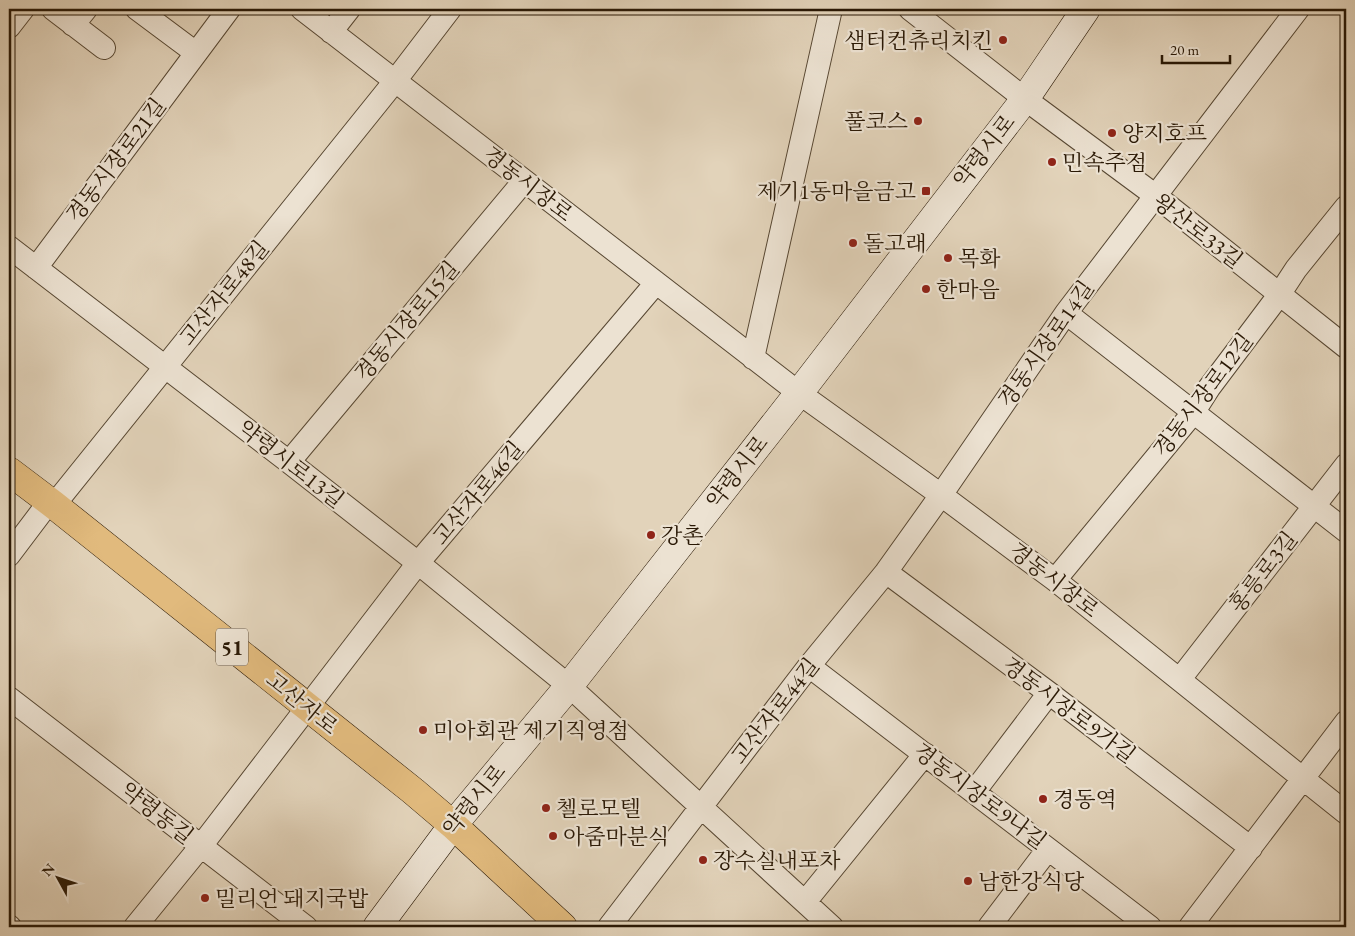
<svg xmlns="http://www.w3.org/2000/svg" width="1355" height="936" font-family="'EB Garamond','Noto Serif KR',serif">
<style>
.lines{fill:none;stroke-linecap:round;stroke-linejoin:round}
.minor-casing{stroke:#574732;stroke-width:24}
.secondary-casing{stroke:#291805;stroke-width:29}
.primary-casing{stroke:#291805;stroke-width:29}
.minor{stroke:#ece2d2;stroke-width:22}
.secondary{stroke:#ece2d2;stroke-width:28}
.primary{stroke:#e1ba7d;stroke-width:28}
.poi-dot{fill:#8f2418;stroke:#ece2d2;stroke-width:2}
.labels{text-anchor:middle;dominant-baseline:central;stroke-width:4.5;stroke-linejoin:round;paint-order:stroke}
.shield{fill:#ece2d2;stroke:#645542;stroke-width:1}
.shield-label{font-size:21px;font-weight:bold;fill:#291805}
.poi-label{font-size:22px;fill:#291805;stroke:#ece2d2;text-anchor:start}
.street-label{font-size:22px;fill:#291805;stroke:#ece2d2}
</style>
<rect width="100%" height="100%" fill="#e2d3ba"/>
<filter id="stains"><feTurbulence type="fractalNoise" baseFrequency=".004" numOctaves="4"/><feColorMatrix values="0 0 0 0 .2 0 0 0 0 .09 0 0 0 0 .02 0 0 0 .5 -.17"/></filter>
<radialGradient id="worn" r=".72"><stop offset=".6" stop-color="#630" stop-opacity="0"/><stop offset="1" stop-color="#630" stop-opacity=".3"/></radialGradient>
<g class="lines">
<!-- minor casing -->
<g class="minor-casing">
<path id="minor" d="M53 9 104 48
M137 9 196 53
M302 9 799 393 941 495 1055 580 1346 813
M910 9 1025 99 1156 196 1346 347
M73 25 86 9
M9 27 23 9
M331 32 349 9
M9 247 289 462 418 563 569 686 832 927
M36 268 229 9
M1066 313 1346 531
M753 358 831 9
M289 462 524 181
M54 505 395 81 450 9
M9 555 49 502
M886 572 1049 693 1251 848
M1055 580 1193 413 1209 388 1279 295 1296 269 1346 207
M809 666 1150 927
M1180 679 1346 465
M9 698 306 927
M974 792 1049 693
M805 902 925 754
M9 926 10 927
M135 927 201 846 418 563 656 283
M609 927 809 666 886 572 941 495 1066 313 1298 9
M989 927 1048 849
M1190 927 1346 722"/>
</g>
<!-- secondary casing -->
<g class="secondary-casing">
<path id="secondary" d="M377 927 453 825 569 686 799 393 1025 99 1086 9"/>
</g>
<!-- primary casing -->
<g class="primary-casing">
<path id="primary" d="M9 471 54 505 413 791 453 825 563 927"/>
</g>
<!-- minor -->
<use href="#minor" class="minor"/>
<!-- secondary -->
<use href="#secondary" class="secondary"/>
<!-- primary -->
<use href="#primary" class="primary"/>
</g>
<!-- markers -->
<g class="poi-dot">
<circle cx="1003" cy="40" r="5"/>
<circle cx="918" cy="121" r="5"/>
<circle cx="1112" cy="133" r="5"/>
<circle cx="1052" cy="162" r="5"/>
<rect x="921" y="186" width="10" height="10" rx="2.5"/>
<circle cx="853" cy="243" r="5"/>
<circle cx="948" cy="258" r="5"/>
<circle cx="926" cy="289" r="5"/>
<circle cx="651" cy="535" r="5"/>
<circle cx="423" cy="730" r="5"/>
<circle cx="1043" cy="799" r="5"/>
<circle cx="546" cy="808" r="5"/>
<circle cx="553" cy="836" r="5"/>
<circle cx="703" cy="860" r="5"/>
<circle cx="968" cy="881" r="5"/>
<circle cx="205" cy="898" r="5"/>
</g>
<g class="labels">
<!-- shield labels -->
<rect class="shield" x="216" y="628.5" width="32" height="37" rx="4"/>
<g class="shield-label">
<text x="232" y="647">51</text>
</g>
<!-- poi labels -->
<g class="poi-label">
<text x="993" y="40" text-anchor="end">샘터컨츄리치킨</text>
<text x="908" y="121" text-anchor="end">풀코스</text>
<text x="1122" y="133">양지호프</text>
<text x="1062" y="162">민속주점</text>
<text x="916" y="191" text-anchor="end">제기1동마을금고</text>
<text x="863" y="243">돌고래</text>
<text x="958" y="258">목화</text>
<text x="936" y="289">한마음</text>
<text x="661" y="535">강촌</text>
<text x="433" y="730">미아회관 제기직영점</text>
<text x="1053" y="799">경동역</text>
<text x="556" y="808">첼로모텔</text>
<text x="563" y="836">아줌마분식</text>
<text x="713" y="860">장수실내포차</text>
<text x="978" y="881">남한강식당</text>
<text x="215" y="898">밀리언 돼지국밥</text>
</g>
<!-- street labels -->
<g class="street-label">
<text transform="translate(984 151) rotate(-52)">약령시로</text>
<text transform="translate(116 160) rotate(-53)">경동시장로21길</text>
<text transform="translate(528 184) rotate(38)">경동시장로</text>
<text transform="translate(1198 231) rotate(38)">왕산로33길</text>
<text transform="translate(224 293) rotate(-51)">고산자로48길</text>
<text transform="translate(407 321) rotate(-50)">경동시장로15길</text>
<text transform="translate(1046 344) rotate(-55)">경동시장로14길</text>
<text transform="translate(1203 395) rotate(-53)">경동시장로12길</text>
<text transform="translate(291 464) rotate(38)">약령시로13길</text>
<text transform="translate(737 472) rotate(-52)">약령시로</text>
<text transform="translate(478 493) rotate(-50)">고산자로46길</text>
<text transform="translate(1263 572) rotate(-52)">홍릉로3길</text>
<text transform="translate(1054 580) rotate(38)">경동시장로</text>
<text transform="translate(302 703) rotate(39)">고산자로</text>
<text transform="translate(1069 710) rotate(37)">경동시장로9가길</text>
<text transform="translate(775 711) rotate(-52)">고산자로44길</text>
<text transform="translate(980 796) rotate(37)">경동시장로9나길</text>
<text transform="translate(474 800) rotate(-51)">약령시로</text>
<text transform="translate(157 813) rotate(38)">약령동길</text>
</g>
</g>
<!-- margin -->
<rect width="1355" height="936" fill="none" stroke="#e2d3ba" stroke-width="30"/>
<rect x="10" y="10" width="1335" height="916" fill="none" stroke="#291805" stroke-width="2.5"/>
<rect x="15" y="15" width="1325" height="906" fill="none" stroke="#291805"/>
<!-- north arrow -->
<g transform="translate(58 878) rotate(310)" stroke="#ece2d2" stroke-width="4" paint-order="stroke">
<path d="M0-4L9 19L0 12L-9 19Z" fill="#291805"/>
<text y="-8" font-size="14" font-weight="bold" text-anchor="middle" fill="#291805">N</text>
</g>
<!-- scale -->
<path d="M1162 55v8h68v-8" fill="none" stroke="#291805" stroke-width="2.5"/>
<text x="1170" y="55" font-size="15" fill="#291805" stroke="#ece2d2" stroke-width="4" paint-order="stroke">20 m</text>
<rect width="100%" height="100%" filter="url(#stains)"/>
<rect width="100%" height="100%" fill="url(#worn)"/>
</svg>
